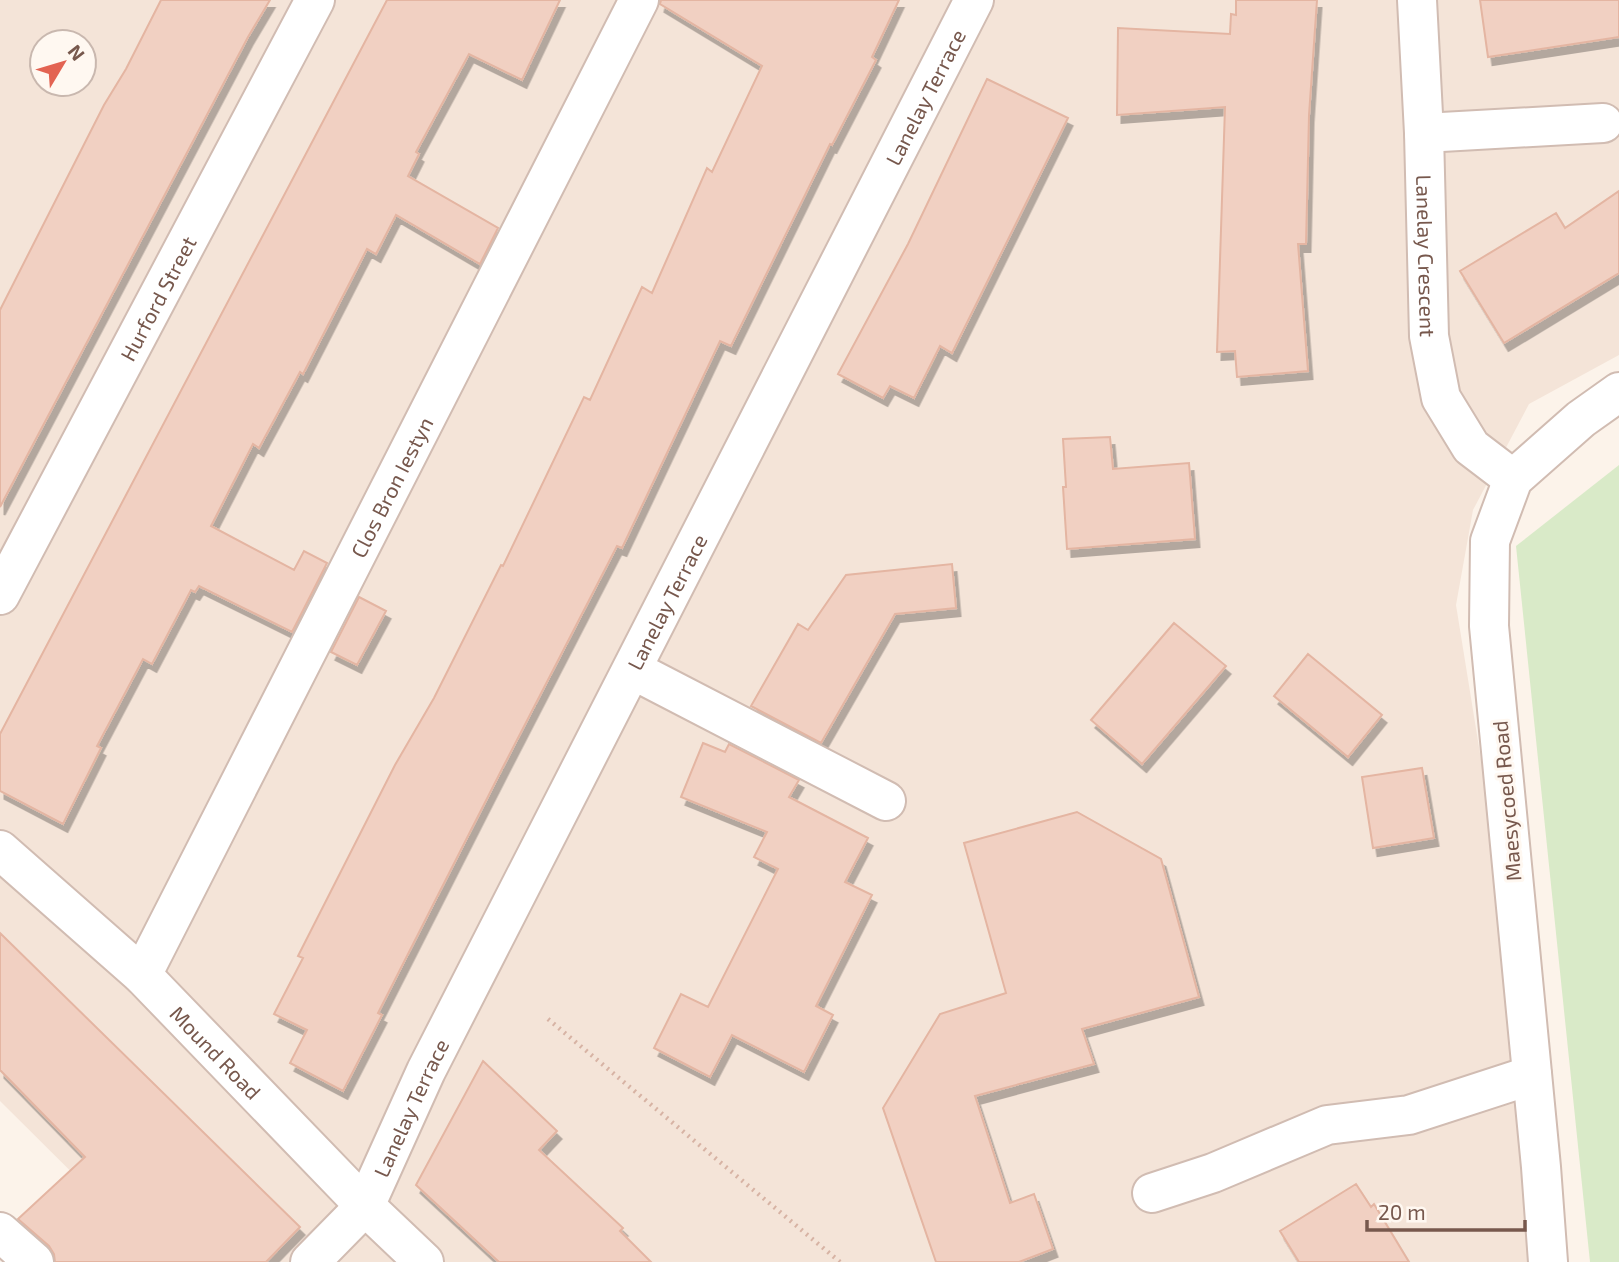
<svg xmlns="http://www.w3.org/2000/svg" width="1619" height="1262" font-family="'Exo 2',sans-serif">
<style>
.residential{fill:#f4e4d8;fill-rule:evenodd}
.green{fill:#d9eac8}
.building{fill:#f1d0c2;stroke:#e4b5a2;stroke-width:2;filter:url(#shadow)}
.lines{fill:none;stroke-linecap:round;stroke-linejoin:round}
.minor-casing{stroke:#d1bcb2;stroke-width:42}
.path{stroke:#d7b3a4;stroke-width:4.5;stroke-dasharray:2 5;stroke-linecap:butt}
.minor{stroke:#fff;stroke-width:38}
.labels{text-anchor:middle;dominant-baseline:central;stroke-width:6;stroke-linejoin:round;paint-order:stroke}
.street-label{font-size:21px;fill:#77584d;stroke:#fff8f1}
</style>
<defs>
<filter id="shadow"><feDropShadow dx="4.5" dy="8" stdDeviation="0" flood-color="#0004"/></filter>
</defs>
<rect width="100%" height="100%" fill="#fcf3ea"/>
<!-- residential -->
<path class="residential" d="M0 0H1619V355L1529 404 1473 510 1456 605 1532 1075 1548 1262H162L0 1101ZM42 42H84V84H42Z"/>
<!-- green -->
<path class="green" d="M1619 465V1262H1590L1516 546Z"/>
<!-- building -->
<path class="building" d="M161 0H270L248 37 0 507V310L104 105 126 69Z
M387 0H560L522 80 469 54 416 152 419 154 408 176 498 228 480 264 396 215 376 254 367 249 303 374 300 372 259 448 253 444 211 526 294 570 304 551 327 563 292 632 199 586 195 592 191 590 152 664 143 659 97 746 101 748 63 824 0 791V734Z
M661 0H899L872 57 876 60 832 145 830 144 731 346 720 341 622 548 617 546 502 769 378 1013 382 1015 343 1091 290 1063 307 1030 274 1014 303 958 298 956 395 765 434 698 501 565 503 566 584 397 590 400 642 287 652 293 707 168 712 172 762 66 660 4Z
M1236 0H1317L1309 115 1306 244H1298L1308 371 1237 377 1235 351 1217 352 1225 107 1117 115 1118 28 1230 34 1231 14 1236 15Z
M1480 0H1619V37L1488 57Z
M987 79 1068 118 952 353 940 346 914 398 890 386 883 398 838 374 908 244Z
M1619 191V273L1504 343 1460 271 1556 213 1565 228Z
M1110 437 1113 469 1189 463 1195 539 1067 549 1063 487H1066L1063 439Z
M952 564 956 608 895 614 821 743 751 706 798 624 808 630 846 575Z
M359 597 386 611 357 665 331 652Z
M1174 623 1226 666 1142 764 1091 720Z
M1308 654 1382 715 1348 757 1274 696Z
M703 743 725 752 729 744 799 780 789 797 868 838 845 882 872 895 816 1006 833 1015 804 1072 732 1035 710 1077 654 1048 681 994 708 1007 778 869 754 857 767 832 681 797Z
M1422 768 1434 838 1373 848 1362 777Z
M1077 812 1161 859 1199 997 1082 1029 1094 1064 975 1096 1010 1203 1034 1194 1053 1249 1019 1262H936L883 1108 940 1014 1006 993 964 843Z
M0 933 300 1227 266 1262H55L54 1254 49 1246 18 1219 85 1157 0 1070Z
M483 1061 557 1131 539 1150 623 1228 620 1231 651 1262H499L416 1185Z
M1356 1184 1371 1207 1374 1204 1409 1262H1299L1280 1231Z"/>
<g class="lines">
<!-- minor casing -->
<g class="minor-casing">
<g id="minor">
<path id="s1" d="M1417 0 1424 133 1429 336 1441 398 1471 447 1513 479"/>
<path d="M1424 133 1603 123"/>
<path id="s2" d="M0 595 315 0"/>
<path d="M633 670 886 801"/>
<path id="s3" d="M0 850 142 975 365 1206 424 1262"/>
<path id="s4" d="M142 975 639 0"/>
<path d="M1152 1193 1213 1173 1327 1125 1409 1115 1532 1075"/>
<path d="M0 1232 34 1262"/>
<path id="s5" d="M310 1262 365 1206 426 1071 974 0"/>
<path d="M1548 1262 1541 1167 1489 626 1490 541 1513 479 1581 419 1619 392"/>
</g>
</g>
<!-- path -->
<path class="path" d="M548 1019 840 1262"/>
<!-- minor -->
<use href="#minor" class="minor"/>
</g>
<g class="labels">
<!-- street labels -->
<g class="street-label">
<text stroke="none"><textPath href="#s5" startOffset="1321">Lanelay Terrace</textPath></text>
<text stroke="none"><textPath href="#s1" startOffset="256">Lanelay Crescent</textPath></text>
<text stroke="none"><textPath href="#s2" startOffset="336">Hurford Street</textPath></text>
<text stroke="none"><textPath href="#s4" startOffset="548">Clos Bron Iestyn</textPath></text>
<text stroke="none"><textPath href="#s5" startOffset="754">Lanelay Terrace</textPath></text>
<text transform="translate(1506 801) rotate(-95)">Maesycoed Road</text>
<text stroke="none"><textPath href="#s3" startOffset="296">Mound Road</textPath></text>
<text stroke="none"><textPath href="#s5" startOffset="187">Lanelay Terrace</textPath></text>
</g>
</g>
<!-- north arrow -->
<g transform="translate(63 63) rotate(52)"><circle r="33" fill="#fff8f1" stroke="#c9b8af" stroke-width="2"/>
<path d="M0-5L12 26L0 18L-12 26Z" fill="#e36352"/>
<text y="-10" font-size="19" font-weight="bold" text-anchor="middle" fill="#77584d">N</text>
</g>
<!-- scale -->
<path d="M1367 1220v10h158v-10" fill="none" stroke="#77584d" stroke-width="3.5"/>
<text x="1378" y="1220" font-size="21" fill="#77584d" stroke="#fff8f1" stroke-width="5" paint-order="stroke">20 m</text>
</svg>
